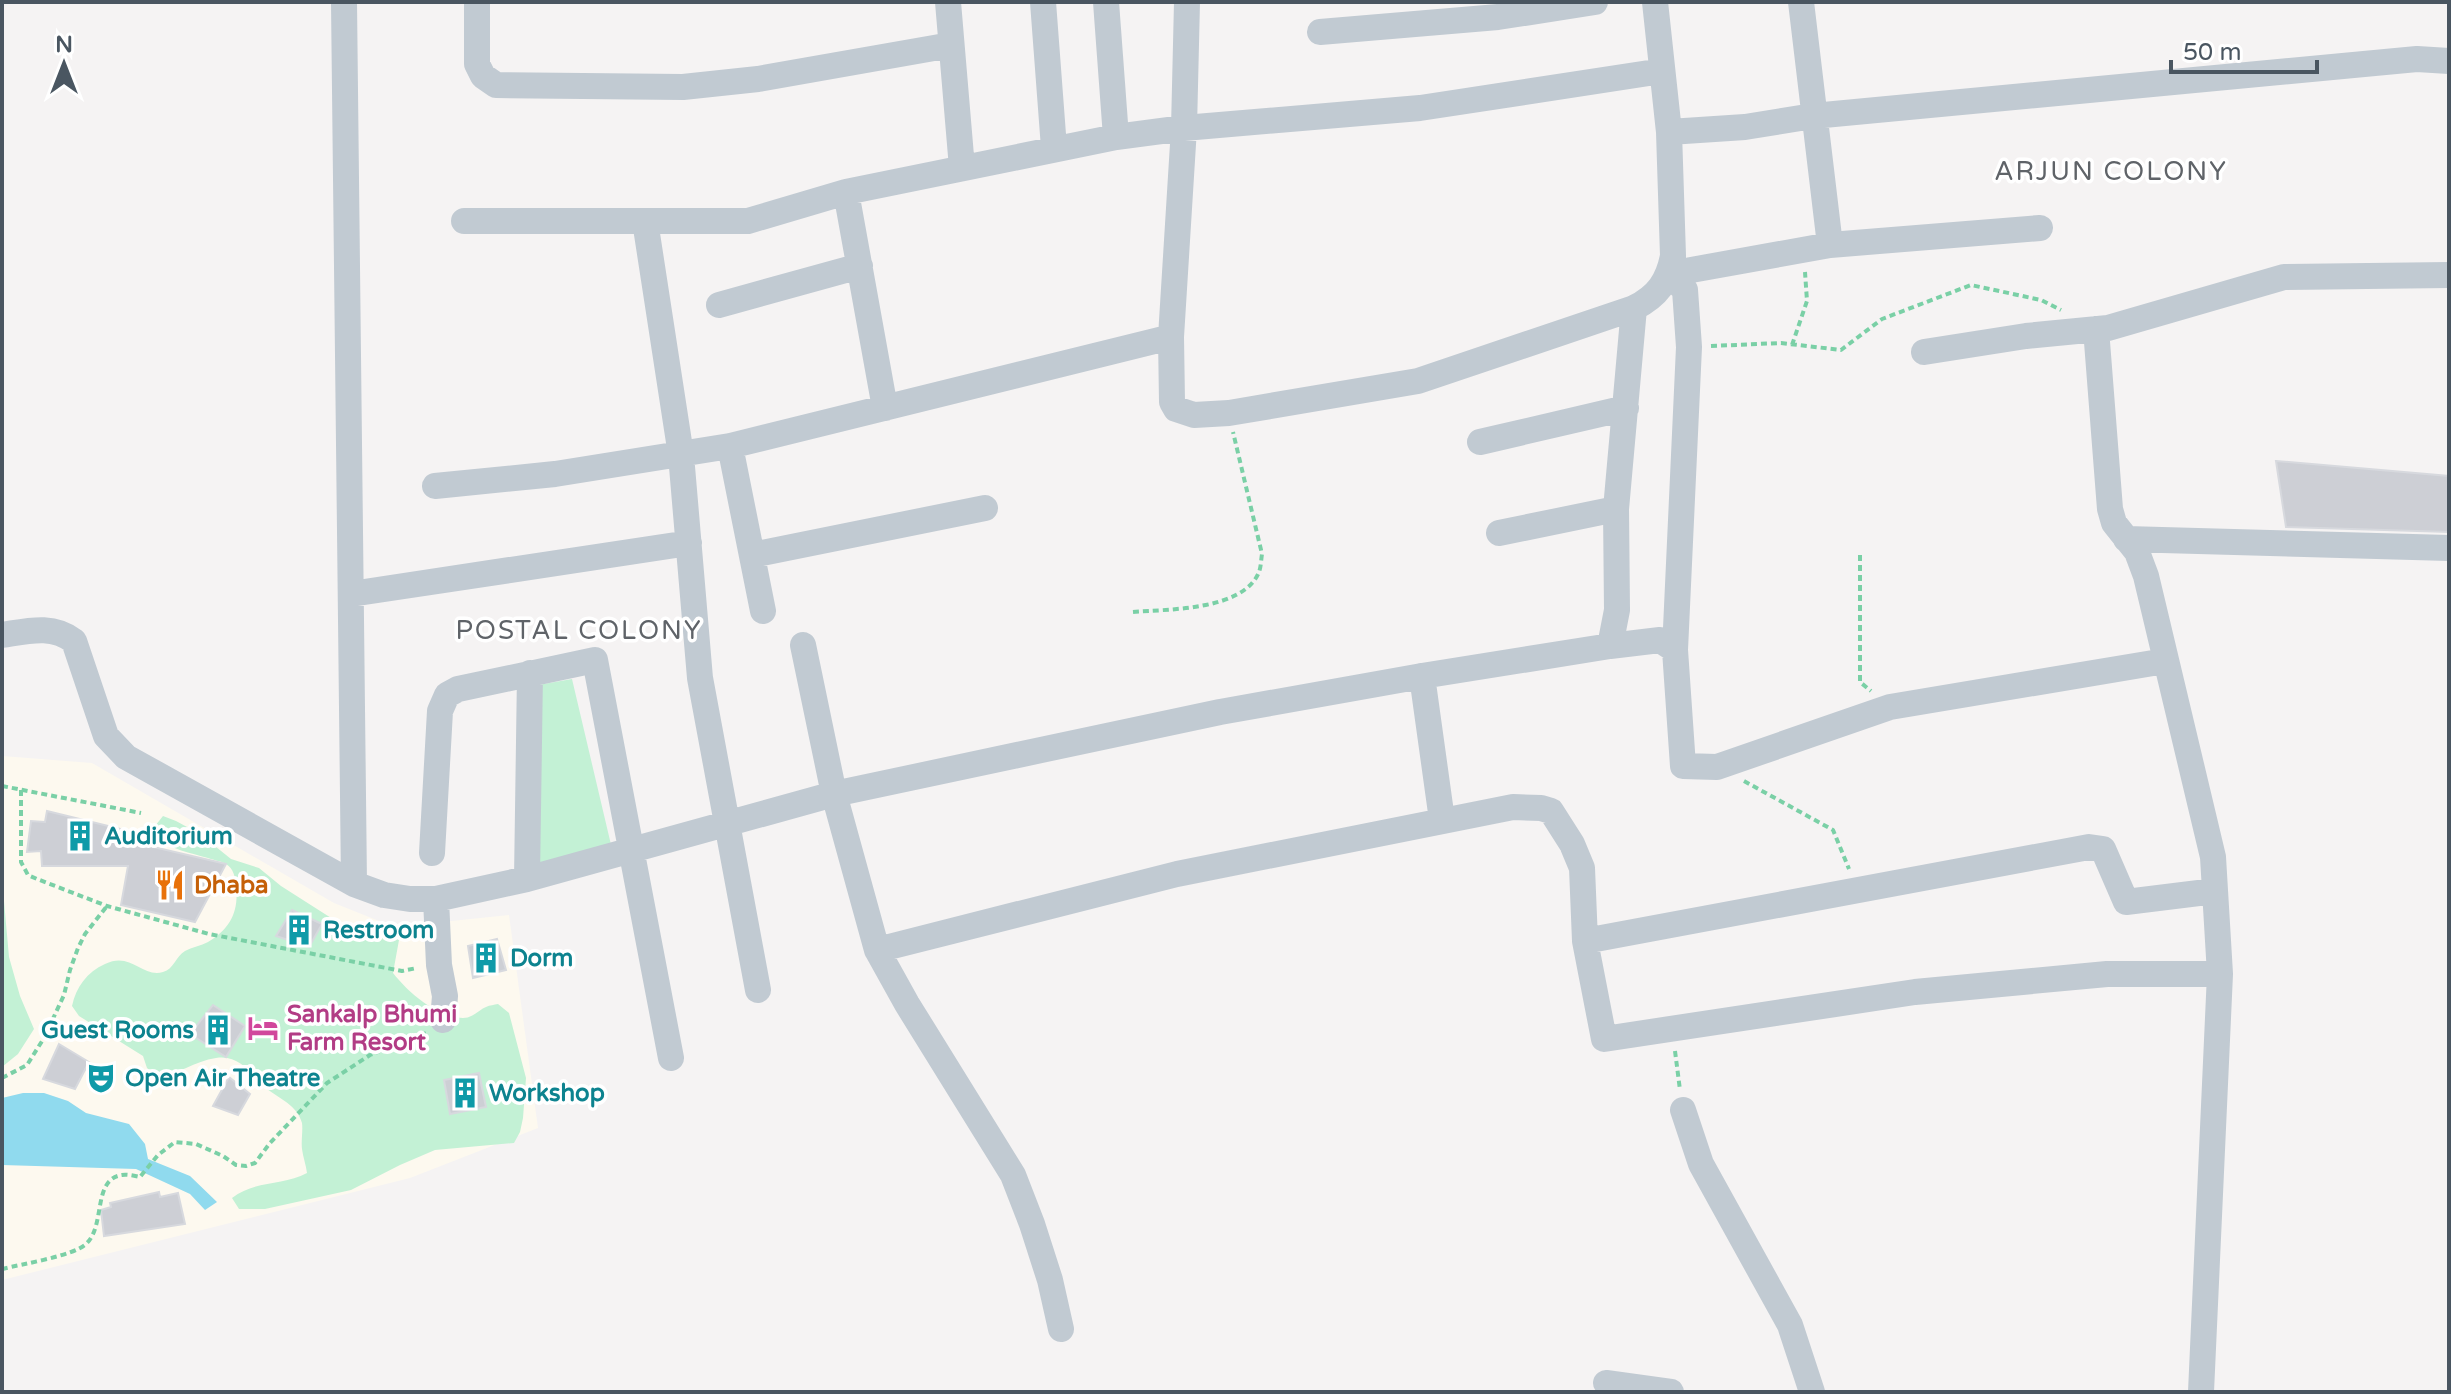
<svg xmlns="http://www.w3.org/2000/svg" width="2451" height="1394" font-family="'Varela Round',sans-serif">
<style>
.commercial{fill:#fdf9ef}
.green{fill:#c3f1d5}
.water{fill:#90daee}
.building{fill:#cdcfd5;stroke:#d7d9de;stroke-width:2}
.lines{fill:none;stroke-linecap:round;stroke-linejoin:round}
.path{stroke:#7ad0a6;stroke-width:4;stroke-dasharray:6 4;stroke-linecap:butt}
.minor{stroke:#c1cad2;stroke-width:26}
.labels{text-anchor:middle;dominant-baseline:central;stroke-width:7;stroke-linejoin:round;paint-order:stroke}
.culture-label{font-size:24px;font-weight:bold;fill:#0d838f;stroke:#fff;text-anchor:start}
.food-label{font-size:24px;font-weight:bold;fill:#c56008;stroke:#fff;text-anchor:start}
.hotel-label{font-size:24px;font-weight:bold;fill:#b23c85;stroke:#fff;text-anchor:start}
.neighbourhood-label{font-size:26px;letter-spacing:2px;fill:#5f6368;stroke:#fff}
</style>
<rect width="100%" height="100%" fill="#f5f3f3"/>
<!-- commercial -->
<path class="commercial" d="M2 756 92 763 334 903 394 927 509 915 538 1128 410 1178 2 1280Z"/>
<!-- green -->
<path class="green" d="M572 679 612 849 534 868 538 685Z
M163 816 176 821 200 834 231 859 259 868 281 886 339 923 368 926 399 940 393 973C407 991 437 1018 463 1018 473 1018 477 1011 486 1007 490 1005 494 1005 498 1004L509 1013 526 1078 523 1118 520 1132 514 1143 435 1150 400 1165 351 1190 265 1209H239L232 1198C255 1180 283 1186 307 1173 306 1165 303 1157 302 1149 301 1141 303 1131 302 1123 297 1105 280 1099 267 1089 252 1075 240 1054 216 1058 195 1061 177 1075 157 1077L147 1068 143 1056 79 1016 72 1006C76 987 87 972 105 964 131 951 142 978 163 972 174 969 176 956 185 951 192 947 201 946 208 942 231 928 239 911 236 885 235 877 234 869 226 864 221 861 213 860 208 858 190 853 172 849 156 839L155 826Z
M2 900 4 901 9 957 20 996 34 1029 18 1054 2 1067Z"/>
<!-- water -->
<path class="water" d="M23 1093H44L68 1101 86 1113 129 1124 145 1144 148 1159 190 1176 217 1202 205 1210 190 1194 136 1169 2 1165V1098Z"/>
<!-- building -->
<path class="building" d="M2276 461 2449 476V532L2286 527Z
M47 811 129 831 132 842 226 864 195 922 121 905 128 866H42L41 851 27 852 31 821 45 822Z
M292 910 322 924 309 947 276 936Z
M497 939 506 970 473 978 468 946Z
M213 1005 245 1026 226 1057 190 1034Z
M59 1044 89 1062 75 1089 43 1079Z
M479 1073 486 1107 450 1114 444 1080Z
M229 1077 250 1094 238 1115 213 1106Z
M159 1192 160 1197 178 1193 185 1224 104 1236 101 1210 111 1207 110 1203Z"/>
<g class="lines">
<!-- path -->
<path class="path" d="M1792 345 1807 301 1805 272
M1711 346 1781 343 1841 350 1882 319 1971 285 2041 300 2061 310
M1860 555V682L1871 691
M1133 612C1168 609 1243 611 1259 572 1261 567 1261 560 1262 554L1233 432
M1744 781 1833 830 1849 869
M2 786 141 813
M21 790V862L28 875 37 879 107 906 209 934 402 971 417 968
M1675 1051 1680 1090
M2 1078 27 1065 44 1038 64 995 70 970 78 948 85 934 107 906
M2 1269C22 1264 73 1256 86 1244 106 1226 92 1179 122 1175 127 1174 135 1176 140 1177L158 1155 175 1142 196 1144 223 1156 236 1165 246 1166 255 1163 270 1143 327 1083 370 1055 426 1033"/>
<!-- minor -->
<path class="minor" d="M344 2 354 884
M477 2V64L483 76 496 85 683 87 758 79 951 45
M948 2 962 168
M1043 2 1054 148
M1106 2 1116 137
M1187 2 1184 128 1171 337 1172 402 1176 409 1194 415 1229 413 1418 381 1634 308
M1801 2 1830 245
M1320 32 1498 17 1595 2
M1669 132 1745 127 1813 116 2417 59 2449 61
M846 192 885 408
M464 221H748L846 192 1116 137 1184 128 1420 108 1662 71
M645 221 681 455 700 678 758 990
M1669 274 1685 290 1689 347 1675 650
M1669 274 1830 245 2040 228
M719 305 860 266
M2096 329 2110 509 2114 523 2137 552 2146 576 2213 857 2220 974 2201 1392
M1924 352 2026 336 2108 328 2284 277 2449 275
M1480 442 1626 408
M730 446 763 611
M435 486 555 474 730 446 1171 337
M1499 533 1616 509
M2126 539 2449 548
M752 555 985 508
M351 594 689 543
M2 635C28 631 52 624 74 641L106 736 126 757 354 884 384 895 410 899H436L527 879 834 794 1220 712 1422 676 1610 646 1617 610 1616 509 1634 308C1658 296 1668 281 1673 256L1669 132 1655 2
M803 645 834 794 877 950 907 1004 1013 1175 1032 1224 1050 1280 1061 1329
M1610 646 1660 640 1675 650 1683 766 1717 767 1890 707 2165 661
M1422 676 1442 820
M432 853 440 711 447 695 458 689 595 660 671 1058
M527 879 530 673
M436 899 439 965 445 996 443 1020
M1585 941 1604 1039 1915 992 2107 974H2220
M877 950 1177 874 1513 807 1541 808 1551 811 1572 844 1582 868 1585 941 2089 847 2103 849 2126 902 2215 891
M1683 1110 1701 1164 1790 1325 1812 1392
M1606 1383 1671 1392"/>
</g>
<!-- icons -->
<defs>
<g id="building-bare" transform="scale(2.4)"><path d="M-4-6H4V6H1V3H-1V6H-4ZM-2.5-4.3h1.7v1.8h-1.7ZM.8-4.3h1.7v1.8H.8ZM-2.5-1h1.7V.8h-1.7ZM.8-1h1.7V.8H.8Z" fill="#0f9aa8" stroke="#fff" stroke-width="2.5" paint-order="stroke"/></g>
<g id="restaurant-bare" transform="scale(2.4)"><path d="M-5-6h1v4h1v-4h1v4h1v-4h1v5L-1.5 .5V6h-2V.5L-5-1ZM5-6V6H3V1.5H1.5Q1.5-4 5-6Z" fill="#e8710a" stroke="#fff" stroke-width="2.5" paint-order="stroke"/></g>
<g id="hotel-bare" transform="scale(2.4)"><path d="M-6-4.5h1.5V1H6V5H4.5V3h-9V5H-6ZM-4 0a1.8 1.8 0 1 1 3.6 0ZM.5 0V-2.5h3Q6-2.5 6 0Z" fill="#d1479c" stroke="#fff" stroke-width="2.5" paint-order="stroke"/></g>
<g id="theatre-bare" transform="scale(2.4)"><path d="M-5-5.5Q0-4 5-5.5V0Q5 5 0 6Q-5 5-5 0ZM-3.3-2.5H-1v1.5H-3.3ZM1-2.5H3.3v1.5H1ZM-2.8 1Q0 5.5 2.8 1Z" fill="#0f9aa8" stroke="#fff" stroke-width="2.5" paint-order="stroke"/></g>
</defs>
<g fill-rule="evenodd">
<use href="#building-bare" x="80" y="836"/>
<use href="#restaurant-bare" x="170" y="885"/>
<use href="#building-bare" x="299" y="930"/>
<use href="#building-bare" x="486" y="958"/>
<use href="#hotel-bare" x="263" y="1028"/>
<use href="#building-bare" x="218" y="1030"/>
<use href="#theatre-bare" x="101" y="1078"/>
<use href="#building-bare" x="465" y="1093"/>
</g>
<g class="labels">
<!-- culture labels -->
<g class="culture-label">
<text x="104" y="836">Auditorium</text>
<text x="323" y="930">Restroom</text>
<text x="510" y="958">Dorm</text>
<text x="194" y="1030" text-anchor="end">Guest Rooms</text>
<text x="125" y="1078">Open Air Theatre</text>
<text x="489" y="1093">Workshop</text>
</g>
<!-- food labels -->
<g class="food-label">
<text x="194" y="885">Dhaba</text>
</g>
<!-- hotel labels -->
<g class="hotel-label">
<text x="287" y="1014">Sankalp Bhumi<tspan x="287" dy="28">Farm Resort</tspan></text>
</g>
<!-- neighbourhood labels -->
<g class="neighbourhood-label">
<text x="2111" y="171">ARJUN COLONY</text>
<text x="579" y="630">POSTAL COLONY</text>
</g>
</g>
<!-- border -->
<rect width="2451" height="1394" fill="none" stroke="#4a5661" stroke-width="8"/>
<!-- north arrow -->
<g transform="translate(64 64)" stroke="#ffffff" stroke-width="6" paint-order="stroke">
<path d="M0-6L14 30L0 20L-14 30Z" fill="#4a5661"/>
<text y="-12" font-size="22" font-weight="bold" text-anchor="middle" fill="#4a5661">N</text>
</g>
<!-- scale -->
<path d="M2171 60v12h146v-12" fill="none" stroke="#4a5661" stroke-width="4"/>
<text x="2183" y="60" font-size="24" fill="#4a5661" stroke="#ffffff" stroke-width="6" paint-order="stroke">50 m</text>
</svg>
